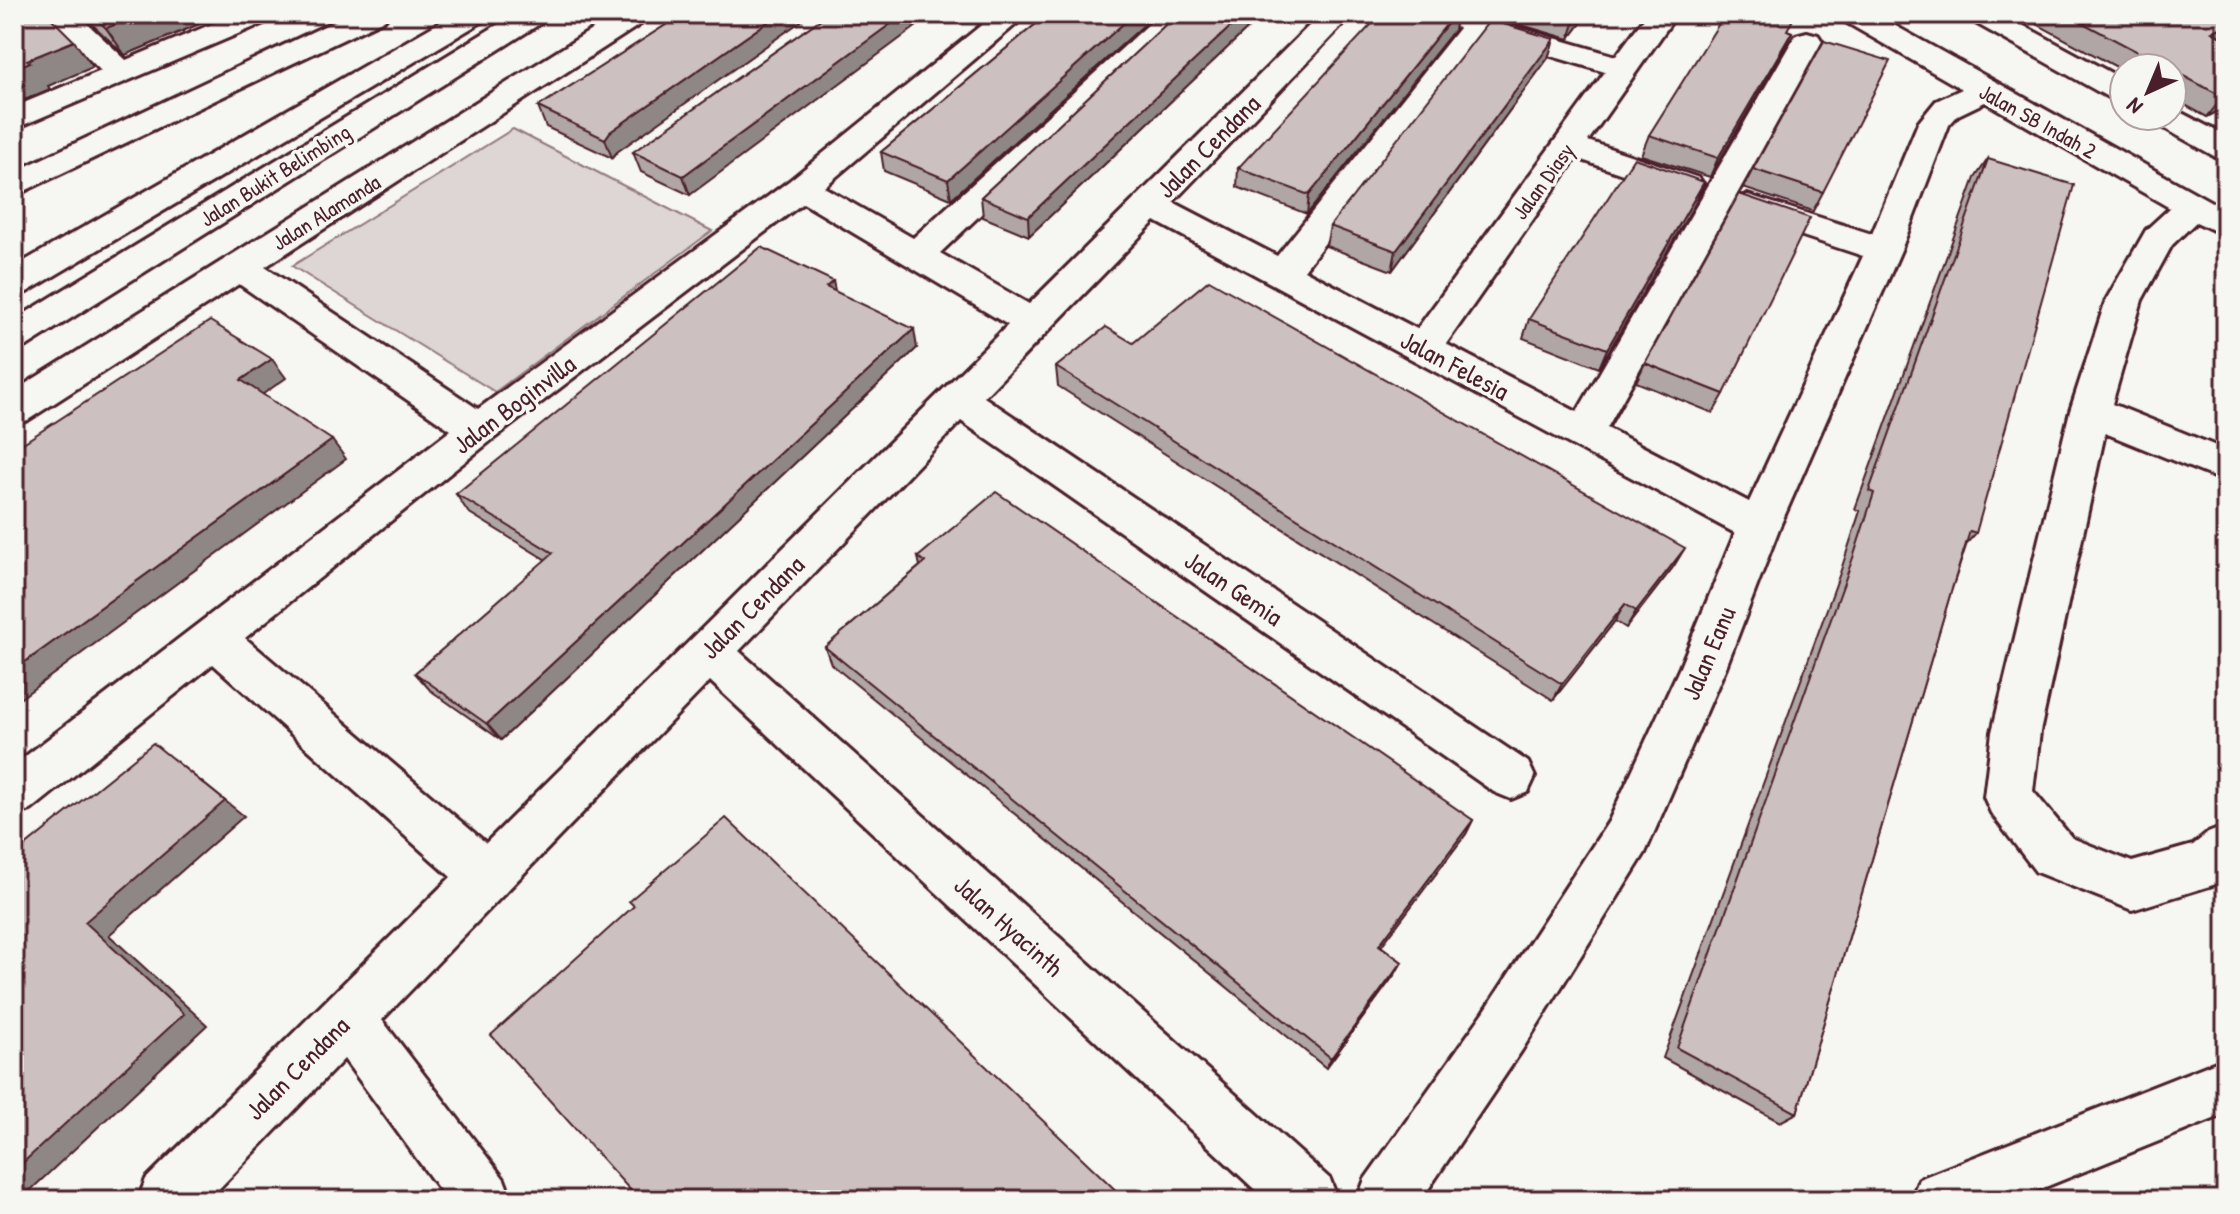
<svg xmlns="http://www.w3.org/2000/svg" width="2240" height="1214" font-family="'Patrick Hand',sans-serif">
<style>
.green{fill:#ddd6d5;stroke:#947a80;stroke-width:2}
.lines{fill:none;stroke-linecap:round;stroke-linejoin:round}
.minor-casing{stroke:#4a1f2b;stroke-width:6}
.major-casing{stroke:#4a1f2b;stroke-width:6}
.minor{fill:#f6f6f2;fill-rule:evenodd}
.major{fill:#f6f6f2;fill-rule:evenodd}
.wall{fill:#afa6a5;stroke:#4a1f2b;stroke-width:2}
.shaded-wall{fill:#8f8786;stroke:#4a1f2b;stroke-width:2}
.building{fill:#ccc1c0;stroke:#4a1f2b;stroke-width:2}
.labels{text-anchor:middle;dominant-baseline:central;stroke-width:7;stroke-linejoin:round;paint-order:stroke}
.far-street-label{font-size:22px;fill:#4a1f2b;stroke:#f6f6f2}
.street-label{font-size:26px;fill:#4a1f2b;stroke:#f6f6f2}
</style>
<rect width="100%" height="100%" fill="#f6f6f2"/>
<filter id="ink" filterUnits="userSpaceOnUse"><feTurbulence type="fractalNoise" baseFrequency=".0125" numOctaves="2"/><feDisplacementMap in="SourceGraphic" scale="16" xChannelSelector="R" yChannelSelector="G"/><feConvolveMatrix kernelMatrix="1 2 1 2 8 2 1 2 1" color-interpolation-filters="sRGB"/></filter>
<g filter="url(#ink)">
<!-- green -->
<path class="green" d="M513 129 712 231 495 392 292 266Z"/>
<g class="lines">
<!-- minor casing -->
<g class="minor-casing">
<path id="minor" d="M45 14H77L126 60 236 14H276L271 20 14 129V107L101 71Z
M350 14H389L384 20 14 196V172Z
M617 14H652L647 20 265 267 478 409 789 181 995 14H1028L824 187 913 238 1160 14H1192L940 253 1029 304 1321 14H1353L1173 202 1277 256 1459 28 1432 20 1427 14H1501L1496 21 1616 56 1647 14H1677L1588 141 1699 178 1704 185 1699 192 1687 196 1675 192 1576 158 1446 344 1577 412 1792 41 1796 35 1807 32 1818 35 1822 41 1607 428 1749 502 1863 256 1736 214 1731 206 1736 198 1748 195 1872 234 1918 123 1936 101 1962 89 1842 20 1837 14H1874L2226 210V236L2196 222 2172 245 2142 300 2112 404 2226 450V482L2105 433 2040 732 2033 791 2072 838 2132 862 2193 845 2208 833 2226 826V881L2132 910 2036 872 1991 813 1984 797 1992 732 2070 411 2106 300 2146 230 2170 208 1985 102 1958 115 1949 125 1901 250 1780 526 1726 667 1645 853 1522 1050 1421 1200H1357L1365 1179 1484 1012 1609 821 1680 667 1735 533 1155 221 984 397 1528 762 1535 777 1528 792 1511 799 1494 792 961 421 739 651 1330 1179 1338 1200H1266L710 681 382 1020 504 1179 512 1200H447L344 1059 208 1200H138L146 1179 451 877 213 664 31 810 14 816V765L451 430 239 284 28 420 14 424V391ZM1484 36 1605 72 1417 329 1304 270ZM803 203 1008 325 486 843 245 638 493 439Z
M1965 14H2002L2124 80V102L2113 100 1970 20Z
M2172 108 2226 136V159L2214 156 2155 123 2150 116H2172Z
M2226 1058V1114L2013 1200H1911L1919 1179Z"/>
</g>
<!-- major casing -->
<g class="major-casing">
<path id="major" d="M454 14H490L485 20 27 292 14 295V267Z
M515 14H551L546 20 27 346 14 350V320Z"/>
</g>
<!-- minor -->
<use href="#minor" class="minor"/>
<!-- major -->
<use href="#major" class="major"/>
</g>
<!-- wall -->
<path class="wall" d="M81 14H223L125 55Z
M683 14 617 152 612 158 546 127 538 107Z
M828 14 690 195 641 172 633 152Z
M1048 14H1156L951 199 884 171 881 152Z
M1177 14H1263L1029 236 983 217 981 197Z
M1502 14H1588L1569 39 1501 19Z
M2018 14H2226L2225 38 2226 107 2207 117 2172 98V68H2124V71Z
M1454 30 1307 214 1237 187 1238 168Z
M1789 31 1792 32 1783 51 1710 177 1641 155 1649 135Z
M1554 39 1548 58 1392 271 1326 246 1330 226Z
M1988 159 1976 533 1967 543 1950 595 1797 1113 1780 1122 1663 1058 1840 573 1860 511 1855 509 1975 178Z
M1753 169 1823 192 1813 211 1743 188Z
M1696 202 1599 368 1523 338 1529 319Z
M835 291 917 348 501 740 430 690 415 673 546 560 468 512 456 494Z
M1133 343 1674 566 1626 628 1615 621 1553 700 1058 386 1056 367Z
M1645 363 1724 394 1713 413 1636 382Z
M918 557 1473 820 1466 834 1381 946 1402 962 1395 974 1326 1068 831 664 825 647 920 566Z"/>
<!-- shaded-wall -->
<path class="shaded-wall" d="M142 14H223L125 55 106 28Z
M779 14H811L617 152 612 158 605 139 610 132Z
M904 14H933L690 195 683 176Z
M1134 14H1156L951 199 948 180Z
M1244 14H1263L1029 236 1028 217Z
M1455 14H1457L1454 30 1307 214 1309 195Z
M1579 14H1588L1569 39 1575 20Z
M2226 25V38L2198 52 2212 32Z
M1792 32 1783 51 1710 177 1718 158Z
M1554 39 1548 58 1392 271 1396 251Z
M74 41 93 67 48 86 50 89 14 104V69L27 60Z
M2226 95V107L2207 117 2223 97Z
M1704 182 1696 202 1599 368 1607 349Z
M833 281 837 300 826 287Z
M914 329 917 348 501 740 487 724Z
M272 359 286 378 256 399 241 380Z
M332 440 346 459 14 703V670Z
M1685 548 1674 566 1626 628 1636 611Z
M1625 604 1615 621 1553 700 1562 684Z
M173 759 244 816 109 935 207 1025 20 1200H14V1171L85 922Z
M1473 820 1466 834 1373 957 1379 945Z
M1402 962 1395 974 1326 1068 1331 1058Z"/>
<!-- building -->
<path class="building" d="M14 14H47L74 41 27 60 30 62 14 69Z
M91 14H142L106 28Z
M683 14H779L610 132 605 139 538 107Z
M828 14H904L683 176 633 152Z
M1048 14H1134L948 180 881 152Z
M1177 14H1244L1028 217 981 197Z
M1381 14H1455L1309 195 1238 168Z
M1555 14H1579L1575 20Z
M1725 14H1796L1787 30 1792 32 1718 158 1649 135Z
M2066 14H2226V25L2212 32 2226 39V95L2223 97 2172 70V68H2168Z
M1490 20 1554 39 1396 251 1330 226Z
M1824 41 1890 61 1823 192 1753 169Z
M1634 158 1704 182 1607 349 1529 319Z
M1988 159 2074 185 1976 533 1970 531 1950 595 1797 1113 1677 1048 1854 555 1874 493 1869 491Z
M1739 194 1810 218 1724 394 1645 363Z
M761 247 833 281 826 287 914 329 487 724 415 673 553 553 456 494Z
M1209 280 1685 548 1636 611 1625 604 1562 684 1056 367 1106 327 1133 343Z
M210 321 272 359 241 380 332 440 14 670V449Z
M996 492 1473 820 1379 945 1402 962 1331 1058 825 647 925 562 918 557Z
M153 743 225 801 85 922 184 1014 14 1171V855Z
M726 818 1126 1200H639L491 1035 634 906 629 901Z"/>
</g>
<g class="labels">
<!-- far-street labels -->
<g class="far-street-label">
<text transform="translate(2038 121) rotate(29)">Jalan SB Indah 2</text>
<text transform="translate(275 175) rotate(-32)">Jalan Bukit Belimbing</text>
<text transform="translate(1543 181) rotate(-54)">Jalan Diasy</text>
<text transform="translate(326 212) rotate(-32)">Jalan Alamanda</text>
</g>
<!-- street labels -->
<g class="street-label">
<text transform="translate(1208 146) rotate(-45)">Jalan Cendana</text>
<text transform="translate(1455 365) rotate(28)">Jalan Felesia</text>
<text transform="translate(514 404) rotate(-37)">Jalan Boginvilla</text>
<text transform="translate(1234 588) rotate(34)">Jalan Gemia</text>
<text transform="translate(752 607) rotate(-45)">Jalan Cendana</text>
<text transform="translate(1708 653) rotate(-67)">Jalan Eanu</text>
<text transform="translate(1009 926) rotate(42)">Jalan Hyacinth</text>
<text transform="translate(297 1068) rotate(-45)">Jalan Cendana</text>
</g>
</g>
<!-- margin -->
<rect width="2240" height="1214" fill="none" stroke="#f6f6f2" stroke-width="48"/>
<rect x="24" y="24" width="2192" height="1166" fill="none" stroke="#4a1f2b" stroke-width="3" filter="url(#ink)"/>
<!-- north arrow -->
<g transform="translate(2148 92) rotate(224)"><circle r="38" fill="#f6f6f2" stroke="#b1a0a2" stroke-width="2"/>
<path d="M0-6L14 30L0 20L-14 30Z" fill="#4a1f2b"/>
<text y="-12" font-size="22" font-weight="bold" text-anchor="middle" fill="#4a1f2b">N</text>
</g>
</svg>
